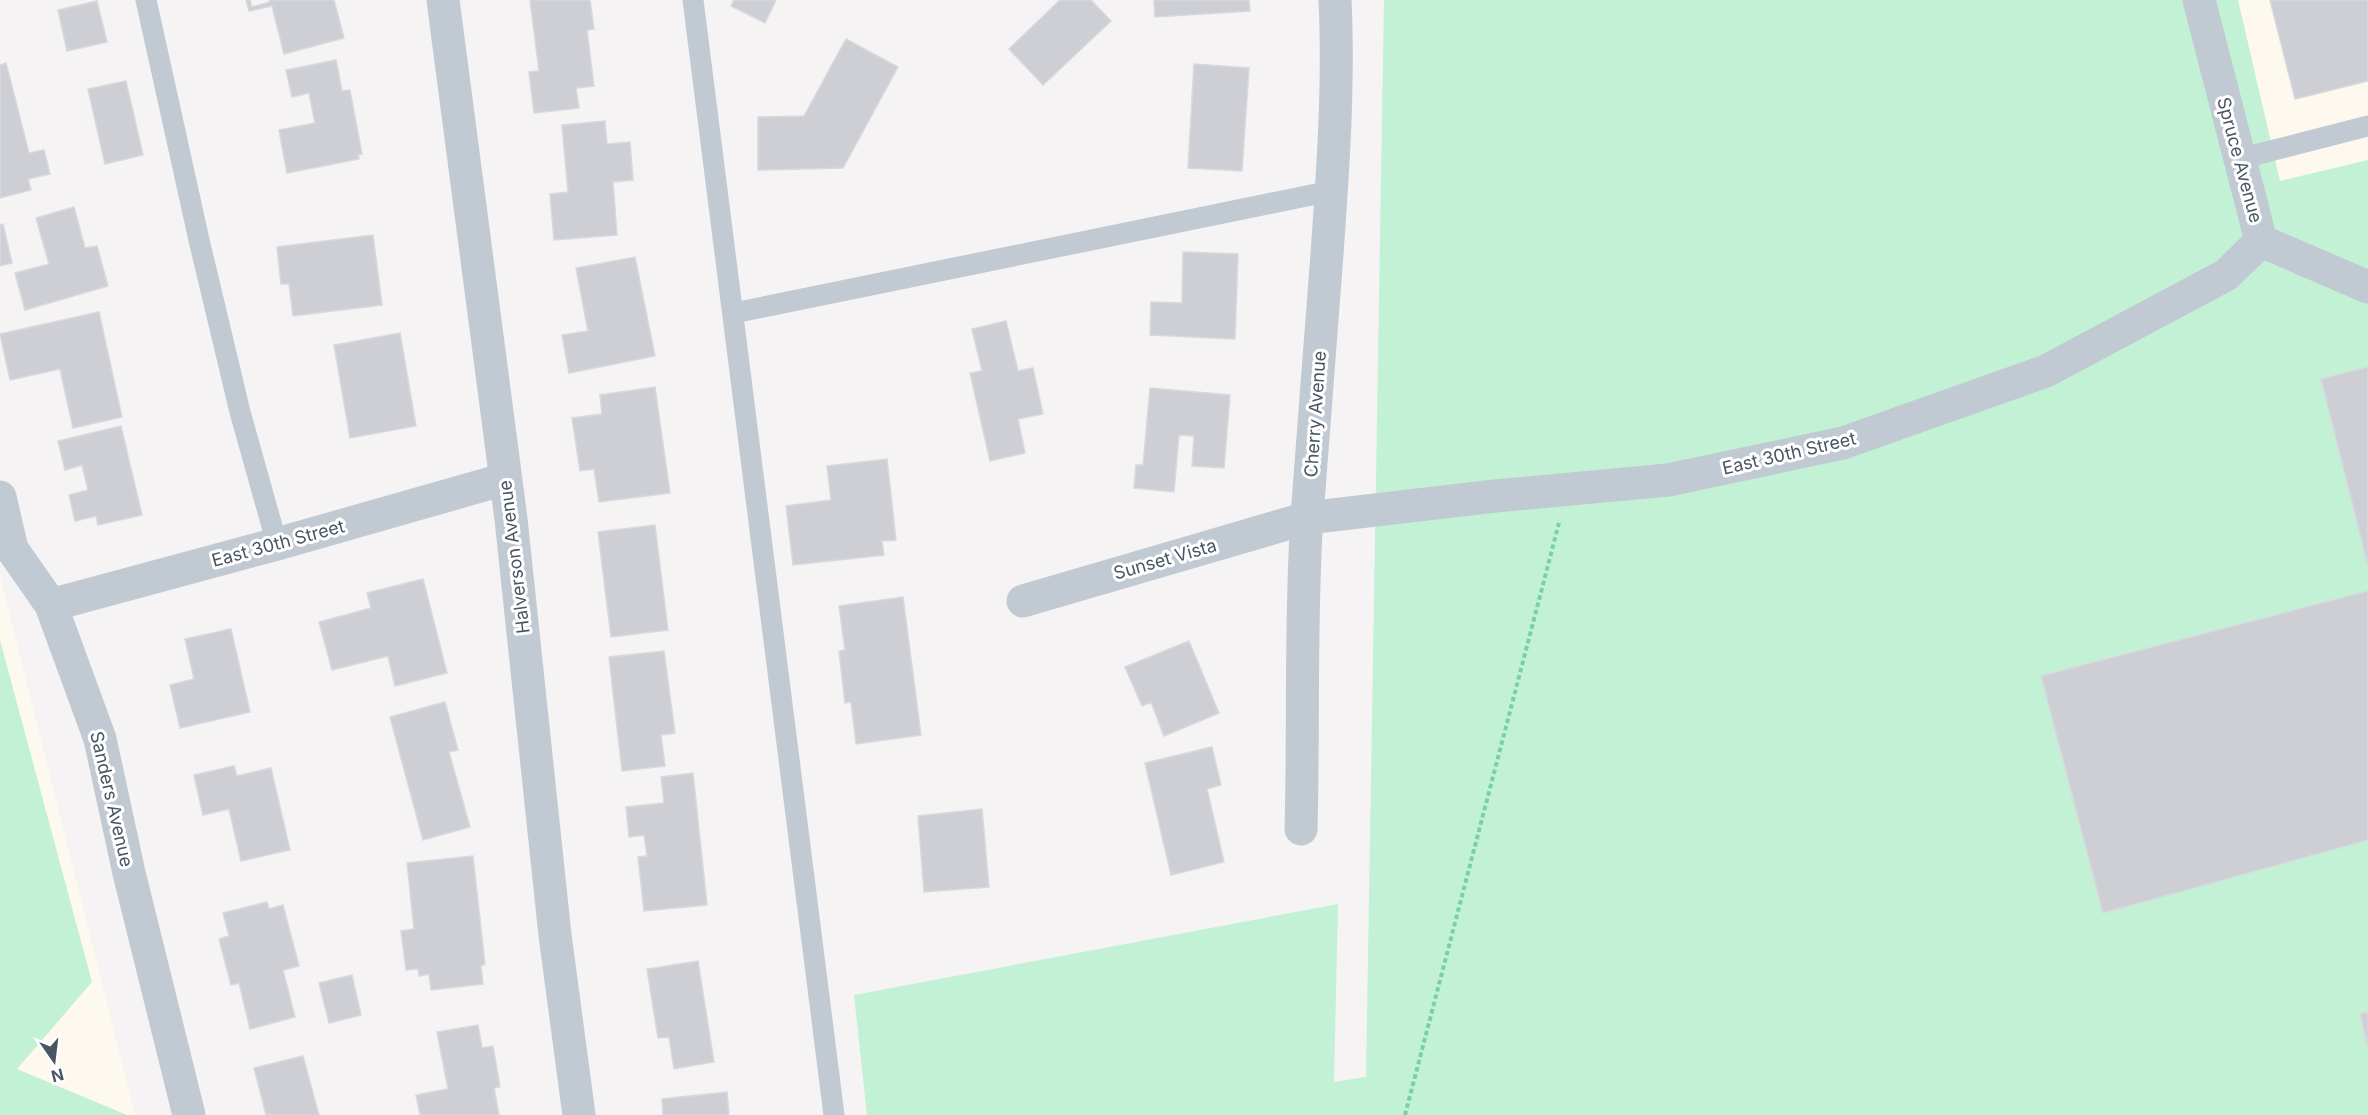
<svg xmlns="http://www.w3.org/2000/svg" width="2368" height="1115" font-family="Inter,sans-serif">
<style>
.commercial{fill:#fdf9ef}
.green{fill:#c3f1d5}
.building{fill:#cdcfd5;stroke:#d7d9de;stroke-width:1.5}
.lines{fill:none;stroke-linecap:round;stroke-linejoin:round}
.path{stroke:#7ad0a6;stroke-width:4;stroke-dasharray:4.5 3;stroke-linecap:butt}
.lane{stroke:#c1cad2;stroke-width:21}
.street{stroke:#c1cad2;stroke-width:33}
.labels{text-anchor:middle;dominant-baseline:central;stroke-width:6;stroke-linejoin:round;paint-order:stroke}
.street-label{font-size:18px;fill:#4a5661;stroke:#fff}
</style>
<rect width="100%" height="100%" fill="#f5f3f3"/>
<!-- commercial -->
<path class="commercial" d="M2238 0H2368V160L2280 182Z
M0 576 135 1115H0Z"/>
<!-- green -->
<path class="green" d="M1384 0H2238L2280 181 2368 160V1115H867L854 995 1338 904 1334 1082 1366 1077Z
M0 640 92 982 17 1069 127 1115H0Z"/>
<!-- building -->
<path class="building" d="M246 0H250L252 7 270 2 269 0H334L344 38 284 54 272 6 249 11Z
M530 0H590L594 29 587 30 594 86 576 88 579 108 534 113 529 72 539 71Z
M734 0H776L765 23 731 6Z
M1060 0H1091L1111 21 1043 85 1009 49Z
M1154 0H1249L1250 11 1155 17Z
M2270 0H2368V81L2295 99Z
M97 1 107 42 67 51 58 10Z
M846 39 898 67 843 168 758 170V117L804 116Z
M336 60 342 91 350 90 362 154 358 155 359 159 287 173 279 130 315 123 309 93 292 97 286 70Z
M6 63 29 153 44 150 50 174 28 179 31 190 0 198V65Z
M1194 64 1249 68 1242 171 1188 168Z
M126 81 143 155 105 164 88 89Z
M605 121 607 144 630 142 633 180 613 182 617 235 554 240 550 194 568 192 562 125Z
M74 207 85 248 97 246 108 286 25 310 15 273 49 264 36 218Z
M3 224 12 263 0 266V225Z
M373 235 382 305 293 316 289 284H281L277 247Z
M1183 252 1238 254 1235 339 1150 335 1151 302 1182 303Z
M635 257 655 356 569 373 562 335 588 331 576 268Z
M99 312 122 417 73 428 60 369 10 380 0 334Z
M1006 321 1018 371 1033 368 1043 414 1018 419 1025 453 990 461 970 373 982 371 972 329Z
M400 333 416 426 350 438 334 345Z
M2368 367V566L2321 379Z
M655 387 670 493 599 502 594 469 580 471 572 418 602 414 600 395Z
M1150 388 1230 395 1224 468 1192 466 1194 436 1179 435 1174 492 1134 488 1136 465H1143Z
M121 426 142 515 98 525 96 516 75 521 69 495 88 490 82 465 65 470 58 441Z
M887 459 896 540 882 541 884 555 793 565 786 506 831 500 827 466Z
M655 525 668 630 611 637 598 532Z
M423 579 447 673 395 686 388 656 332 670 319 622 371 608 367 593Z
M2368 591V840L2103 913 2041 676Z
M903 597 921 735 856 744 851 702 845 703 839 651 845 650 839 606Z
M231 629 250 712 180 728 170 685 194 679 185 639Z
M1189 641 1219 713 1164 736 1151 702 1142 706 1125 667Z
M664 651 675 733 661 735 665 766 622 771 609 657Z
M445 702 458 750 449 752 470 827 423 840 390 717Z
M1212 747 1221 785 1207 789 1224 862 1171 875 1145 763Z
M234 766 237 776 271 768 290 850 241 861 229 809 203 815 194 775Z
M693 773 707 905 644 911 638 857 647 856 644 835 629 837 626 807 664 803 661 777Z
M982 809 989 887 924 892 918 816Z
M473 856 485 964 481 966 483 984 431 990 429 974 419 976 418 969 406 970 401 931 414 929 407 863Z
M267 902 269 909 283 905 299 966 283 970 295 1017 250 1029 239 983 231 985 219 939 229 936 223 913Z
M698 961 714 1062 674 1069 669 1037 658 1038 647 969Z
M352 975 361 1015 329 1023 319 983Z
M2368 1012V1047L2360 1014Z
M478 1025 482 1048 493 1046 500 1087 494 1088 499 1115H420L416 1095 448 1089 437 1032Z
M303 1056 319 1115H266L254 1068Z
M727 1092 729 1115H663L662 1099Z"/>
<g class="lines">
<!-- path -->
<path class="path" d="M1405 1115 1559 523"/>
<!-- lane -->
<path class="lane" d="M146 0 199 240 240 412 277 544
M693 0 834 1115
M2239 159 2368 126
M734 313 1331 191"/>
<!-- street -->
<path class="street" d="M443 0 511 519 555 935 579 1115
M2199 0 2261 241 2368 287
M0 497 12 549 51 605 100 739 129 873 189 1115
M1023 601 1307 518 1495 496 1668 480 1843 443 2046 371 2226 275 2261 241
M51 605 277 544 505 479
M1301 829C1304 724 1300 620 1307 516 1313 428 1320 341 1327 254 1333 169 1339 84 1335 0"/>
</g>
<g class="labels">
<!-- street labels -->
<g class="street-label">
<text transform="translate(2240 160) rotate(75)">Spruce Avenue</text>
<text transform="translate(1315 414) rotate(-86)">Cherry Avenue</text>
<text transform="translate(1789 453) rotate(-13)">East 30th Street</text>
<text transform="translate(278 543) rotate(-15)">East 30th Street</text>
<text transform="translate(514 557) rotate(-97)">Halverson Avenue</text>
<text transform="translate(1165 559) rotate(-16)">Sunset Vista</text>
<text transform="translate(112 799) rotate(77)">Sanders Avenue</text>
</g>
</g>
<!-- north arrow -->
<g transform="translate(54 1061) rotate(166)" stroke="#ffffff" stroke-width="4.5" paint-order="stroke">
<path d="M0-4.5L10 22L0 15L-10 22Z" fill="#4a5661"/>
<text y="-9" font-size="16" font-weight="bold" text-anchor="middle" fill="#4a5661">N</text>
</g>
</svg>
